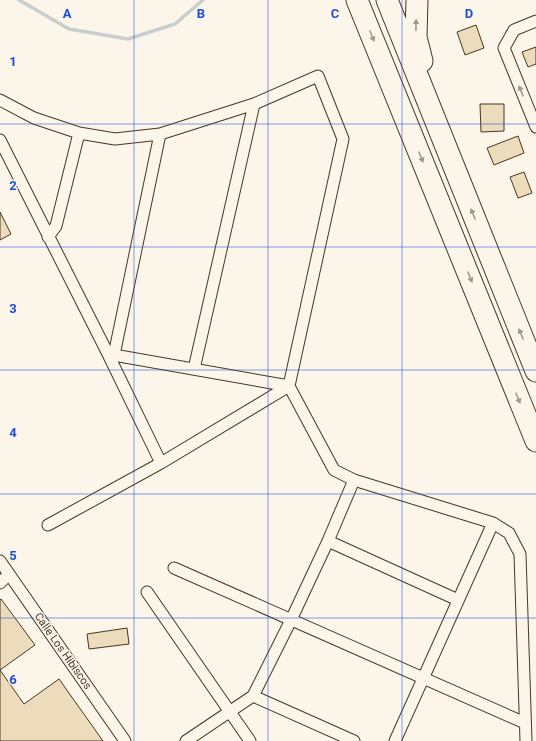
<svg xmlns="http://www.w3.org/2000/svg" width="536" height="741" font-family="Roboto,sans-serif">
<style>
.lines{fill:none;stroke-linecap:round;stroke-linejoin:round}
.stream{stroke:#c9cecd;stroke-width:3.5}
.building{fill:#ecdcbc;stroke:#4a3520}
.street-casing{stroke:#4a3520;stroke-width:13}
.highway-casing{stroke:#4a3520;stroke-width:23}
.street{stroke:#fbf6e9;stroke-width:11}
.highway{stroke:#fbf6e9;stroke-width:21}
.oneway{fill:#a29684}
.grid{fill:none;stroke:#1d4ed8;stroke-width:1;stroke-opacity:0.55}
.labels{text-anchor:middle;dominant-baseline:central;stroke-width:3;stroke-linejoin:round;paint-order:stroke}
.street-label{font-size:11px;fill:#4a3520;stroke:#fbf6e9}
.grid-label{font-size:13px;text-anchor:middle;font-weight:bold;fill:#1d4ed8;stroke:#fbf6e9;stroke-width:3;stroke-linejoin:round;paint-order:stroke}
</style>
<rect width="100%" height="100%" fill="#fbf6e9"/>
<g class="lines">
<!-- stream -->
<path class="stream" d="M19 0 69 29 128 39 175 24 203 0"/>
</g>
<!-- building -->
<path class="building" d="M476 25 484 48 465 55 457 32Z
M536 47V64L528 67 522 52Z
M480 104H504V131L481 132Z
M518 136 524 153 494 165 487 148Z
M524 172 532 193 518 198 510 177Z
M0 212 11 234 0 240Z
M1 599 35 645 0 670V600Z
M127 628 129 644 89 649 87 634Z
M0 670 24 704 59 679 103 741H0Z"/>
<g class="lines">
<!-- street casing -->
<g class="street-casing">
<path id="street" d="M536 21 514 30 504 48 536 127
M0 100 34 118 79 133 115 139 160 134 254 104 318 76 343 139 289 386 334 470 354 480 493 523 509 533 520 554 526 741
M0 140 108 354 161 463
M48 237 56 226 79 133
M108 354 289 386
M114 355 160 134
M194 369 254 104
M48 525 161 463 289 386
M328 541 458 600
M0 561 125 741
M174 568 525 723
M0 583 9 574
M147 592 250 741
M253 696 354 741
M186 741 253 696 291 620 328 541 354 480
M395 741 493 523"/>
</g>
<!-- highway casing -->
<g class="highway-casing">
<path id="highway" d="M357 0 536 441
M387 0 536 371
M417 0 416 37 422 61"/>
</g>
<!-- street -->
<use href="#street" class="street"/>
<!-- highway -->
<use href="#highway" class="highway"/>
</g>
<!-- one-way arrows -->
<defs><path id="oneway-solid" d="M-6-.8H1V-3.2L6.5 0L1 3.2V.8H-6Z"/></defs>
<g class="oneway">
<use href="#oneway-solid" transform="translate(416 25) rotate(-89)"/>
<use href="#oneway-solid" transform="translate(372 36) rotate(68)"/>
<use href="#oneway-solid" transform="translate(521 91) rotate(-112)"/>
<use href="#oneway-solid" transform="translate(421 157) rotate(68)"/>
<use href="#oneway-solid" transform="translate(473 214) rotate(-112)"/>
<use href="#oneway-solid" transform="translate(470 277) rotate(68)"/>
<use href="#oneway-solid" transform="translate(521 334) rotate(-112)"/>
<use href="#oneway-solid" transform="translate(518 398) rotate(68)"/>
</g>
<!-- grid -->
<path class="grid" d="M134 0V741M268 0V741M402 0V741M0 124H536M0 247H536M0 370H536M0 494H536M0 618H536"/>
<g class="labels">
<!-- street labels -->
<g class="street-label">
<text transform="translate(63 651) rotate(55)">Calle Los Hibiscos</text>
</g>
</g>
<g class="grid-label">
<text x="67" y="18">A</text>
<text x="201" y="18">B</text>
<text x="335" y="18">C</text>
<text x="469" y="18">D</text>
<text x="13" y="66">1</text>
<text x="13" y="190">2</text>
<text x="13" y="313">3</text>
<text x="13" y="437">4</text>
<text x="13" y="560">5</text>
<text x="13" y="684">6</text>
</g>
</svg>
